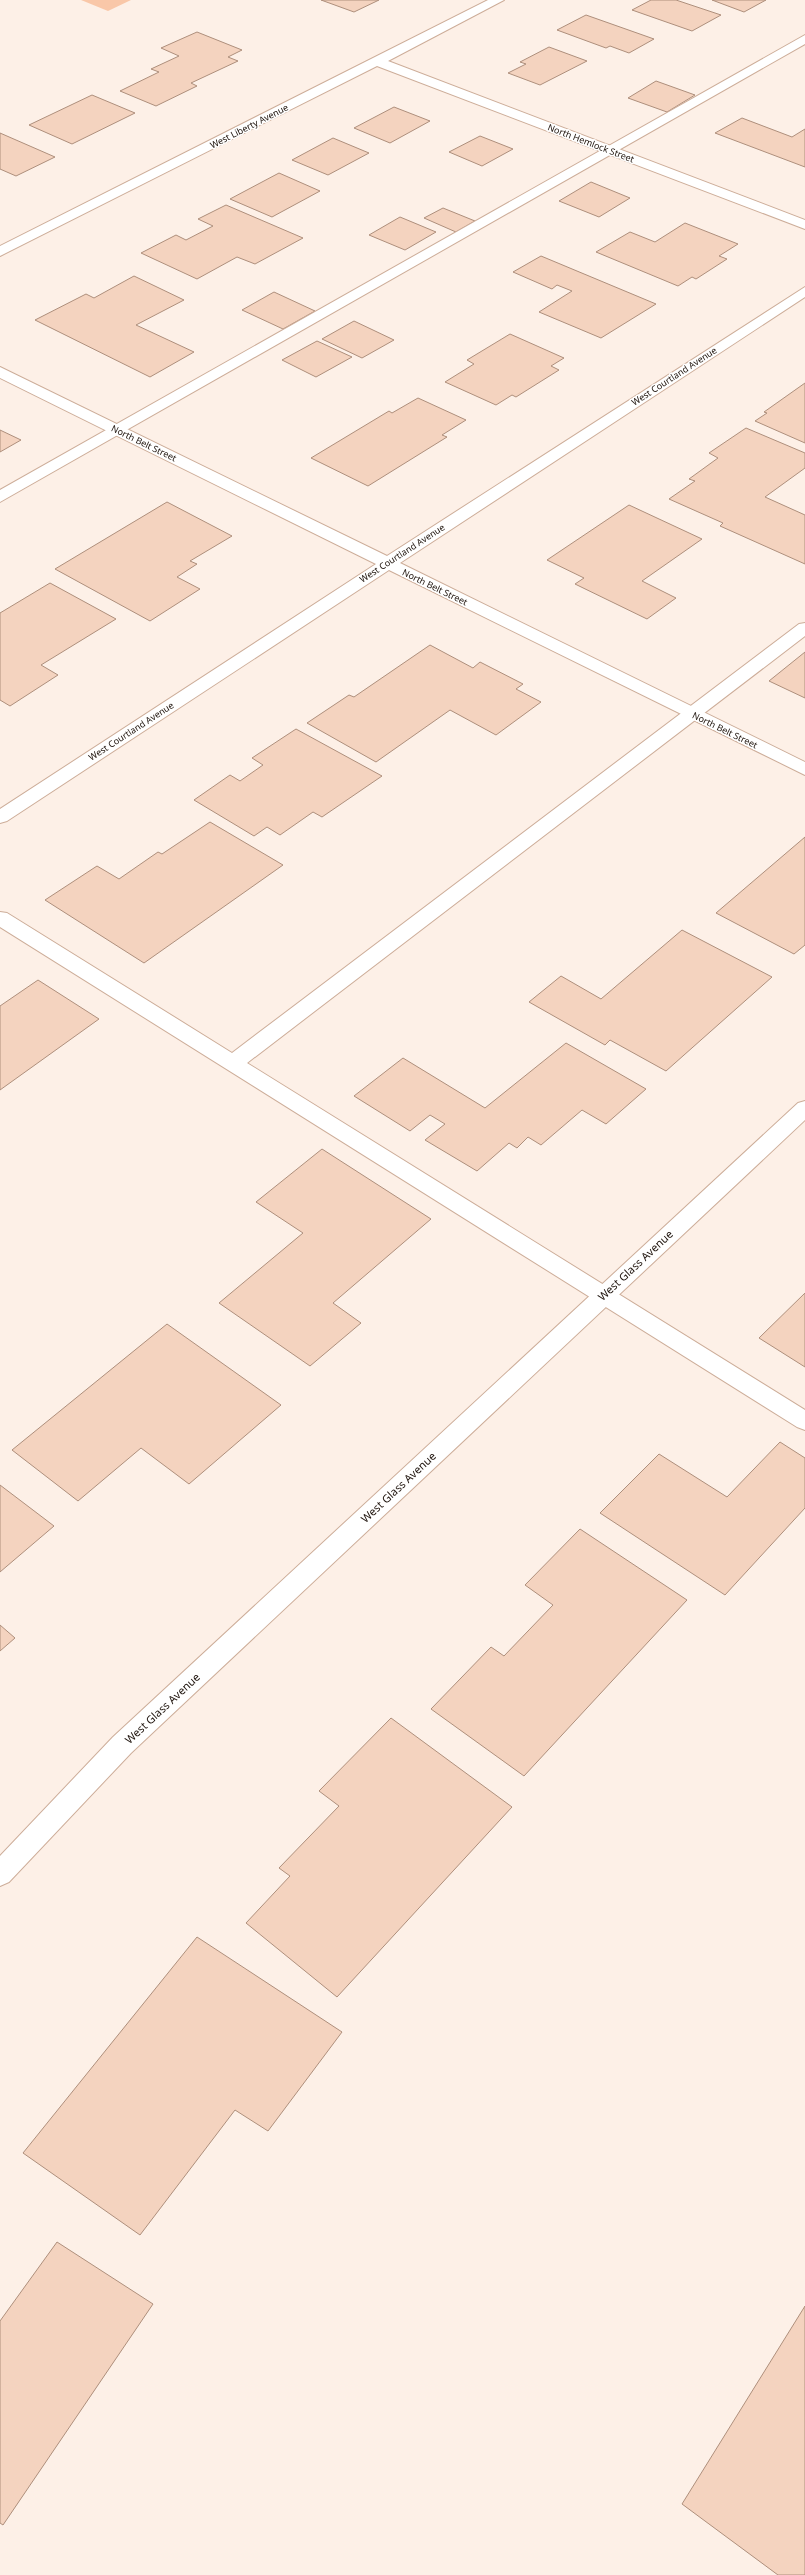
<svg xmlns="http://www.w3.org/2000/svg" width="805" height="2575" font-family="'Noto Sans',sans-serif">
<style>
.green{fill:#f9c7a8}
.building{fill:#f4d3bf;stroke:#ae8f7c}
.lines{fill:none;stroke-linecap:round;stroke-linejoin:round}
.lane-casing{stroke:#cdad99;stroke-width:2}
.street-casing{stroke:#cdad99;stroke-width:2}
.lane{fill:#fff;fill-rule:evenodd}
.street{fill:#fff;fill-rule:evenodd}
.labels{text-anchor:middle;dominant-baseline:central;stroke-width:3;stroke-linejoin:round;paint-order:stroke}
.far-street-label{font-size:9px;fill:#1c110a;stroke:#fff}
.street-label{font-size:11px;fill:#1c110a;stroke:#fff}
</style>
<rect width="100%" height="100%" fill="#fdf0e7"/>
<!-- green -->
<path class="green" d="M81 0H131L108 11Z"/>
<!-- building -->
<path class="building" d="M321 0H379L354 12Z
M651 0H676L721 15 692 31 632 10Z
M712 0H766L744 12Z
M586 15 654 39 629 53 610 46 606 48 557 30Z
M197 32 242 50 228 57 238 61 191 83 197 86 156 106 120 91 159 72 151 69 179 56 161 48Z
M549 47 587 61 540 85 508 73 526 64 520 62Z
M656 81 695 95 667 112 628 98Z
M92 95 135 113 72 144 29 125Z
M394 107 430 121 390 143 354 128Z
M742 118 792 137 805 129V167L715 133Z
M0 133 55 157 16 176 0 169Z
M480 136 513 149 482 166 449 152Z
M333 138 369 153 328 175 292 160Z
M279 173 320 191 272 217 230 199Z
M591 182 630 198 599 217 559 201Z
M226 205 303 238 255 264 237 257 197 279 141 253 176 235 186 240 213 226 198 219Z
M443 208 475 221 456 232 424 218Z
M400 217 436 232 405 250 369 235Z
M685 223 738 244 719 256 727 259 696 279 692 277 678 286 596 252 630 232 655 242Z
M541 256 656 304 601 338 539 312 572 291 557 285 552 289 513 272Z
M134 276 184 300 136 325 194 352 150 377 35 320 86 294 94 298Z
M274 292 315 311 283 329 242 310Z
M354 321 394 340 362 358 322 339Z
M510 334 564 358 551 366 559 370 516 397 512 395 496 405 445 382 474 364 467 360Z
M317 341 352 357 316 377 282 360Z
M805 383V443L755 421 767 413 764 412Z
M418 398 466 420 442 435 447 437 368 486 311 458 389 411 392 413Z
M746 428 805 453V468L765 497 805 515V564L720 526 723 523 669 499 695 481 689 479 718 458 709 453Z
M0 430 21 440 0 452Z
M167 502 232 536 190 561 197 564 177 577 200 589 150 621 55 569Z
M629 505 702 539 642 581 676 598 647 619 575 584 584 578 547 560Z
M50 583 116 619 41 665 58 675 10 706 0 700V613Z
M430 645 473 668 480 662 523 684 516 689 541 702 496 735 450 710 376 762 307 723 349 695 354 697Z
M805 652V698L769 681Z
M296 729 382 776 322 817 313 812 280 835 267 827 254 836 194 800 230 775 240 781 263 765 252 758Z
M210 822 283 865 144 963 45 900 97 866 119 879 158 852 162 854Z
M805 837V945L794 954 716 913Z
M682 930 772 977 666 1071 610 1040 605 1045 529 1002 561 976 601 999Z
M38 980 99 1019 0 1090V1006Z
M566 1043 646 1089 606 1124 582 1110 541 1145 528 1137 517 1148 509 1143 477 1171 425 1140 445 1124 430 1115 410 1131 354 1096 403 1058 485 1108Z
M322 1149 431 1219 333 1303 361 1323 310 1366 219 1303 303 1233 256 1202Z
M805 1293V1367L759 1338Z
M167 1324 281 1405 189 1484 141 1448 78 1501 12 1450Z
M780 1442 805 1458V1508L725 1595 600 1513 659 1454 727 1497Z
M0 1485 54 1526 0 1572Z
M580 1529 687 1600 524 1776 431 1709 491 1647 504 1656 553 1605 525 1585Z
M0 1625 15 1638 0 1651Z
M391 1718 512 1807 337 1997 246 1923 290 1876 279 1868 339 1806 319 1791Z
M197 1937 342 2032 268 2131 235 2110 140 2235 23 2153Z
M57 2242 153 2304 3 2525 0 2523V2321Z
M805 2306V2575H778L682 2504Z"/>
<g class="lines">
<!-- lane casing -->
<g class="lane-casing">
<path id="lane" d="M805 35V44L0 502V490Z
M805 623V636L247 1063 805 1410V1430L797 1427 0 927V912L7 913 232 1053 799 624Z"/>
</g>
<!-- street casing -->
<g class="street-casing">
<path id="street" d="M488 0H504L388 61 805 220V229L377 66 0 256V246Z
M805 287V297L400 563 805 762V775L389 570 7 821 0 823V809L376 564 0 378V367L387 556Z
M805 1101V1120L131 1753 9 1882 0 1886V1856L113 1737 798 1103Z"/>
</g>
<!-- lane -->
<use href="#lane" class="lane"/>
<!-- street -->
<use href="#street" class="street"/>
</g>
<g class="labels">
<!-- far-street labels -->
<g class="far-street-label">
<text transform="translate(249 126) rotate(-27)">West Liberty Avenue</text>
<text transform="translate(591 143) rotate(21)">North Hemlock Street</text>
<text transform="translate(674 376) rotate(-33)">West Courtland Avenue</text>
<text transform="translate(144 443) rotate(26)">North Belt Street</text>
<text transform="translate(402 553) rotate(-33)">West Courtland Avenue</text>
<text transform="translate(435 587) rotate(26)">North Belt Street</text>
<text transform="translate(725 730) rotate(26)">North Belt Street</text>
<text transform="translate(131 731) rotate(-33)">West Courtland Avenue</text>
</g>
<!-- street labels -->
<g class="street-label">
<text transform="translate(635 1265) rotate(-43)">West Glass Avenue</text>
<text transform="translate(398 1487) rotate(-43)">West Glass Avenue</text>
<text transform="translate(162 1708) rotate(-43)">West Glass Avenue</text>
</g>
</g>
</svg>
